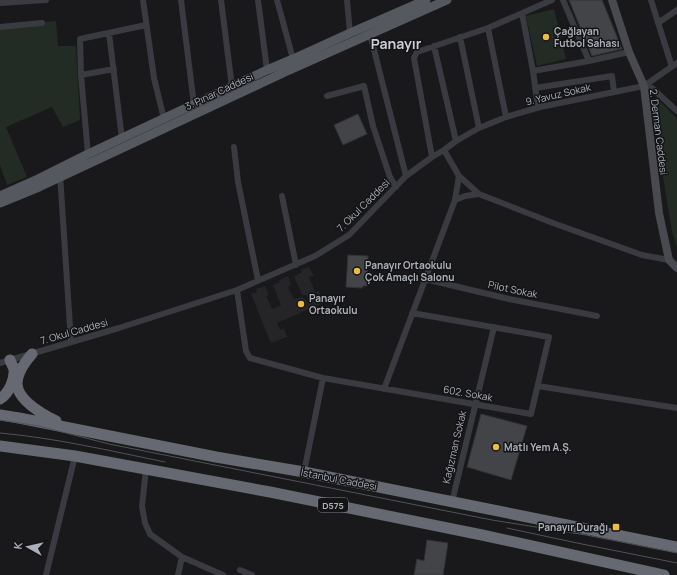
<svg xmlns="http://www.w3.org/2000/svg" width="677" height="575" font-family="Manrope,sans-serif">
<style>
.built{fill:#252528}
.green{fill:#232b25}
.building{fill:#434448;stroke:#333337}
.lines{fill:none;stroke-linecap:round;stroke-linejoin:round}
.street{stroke:#3a3b40;stroke-width:6}
.secondary{stroke:#484a50;stroke-width:8}
.primary{stroke:#56585f;stroke-width:9}
.highway{stroke:#666971;stroke-width:11}
.tram{stroke:#515359;stroke-width:1}
.poi-dot{fill:#ebbb42;stroke:#141416;stroke-width:1.5}
.labels{text-anchor:middle;dominant-baseline:central;stroke-width:3;stroke-linejoin:round;paint-order:stroke}
.shield{fill:#141416;stroke:#7e8189;stroke-width:1}
.shield-label{font-size:9px;font-weight:bold;fill:#acb0ba}
.poi-label{font-size:10px;font-weight:bold;fill:#acb0ba;stroke:#141416;text-anchor:start}
.street-label{font-size:10px;fill:#acb0ba;stroke:#141416}
.district-label{font-size:14px;font-weight:bold;fill:#cdcfd6;stroke:#141416}
</style>
<rect width="100%" height="100%" fill="#19191b"/>
<!-- built -->
<path class="built" d="M309 267 314 276 309 277 315 292 319 291 323 303 277 323 280 330 284 329 287 337 271 343 251 294 257 292 256 289 265 286 269 295 266 296 272 309 281 305 273 285 280 282 279 280 288 276 291 285 288 287 294 299 302 297 308 302H309L307 295H302L294 276 301 273V270Z"/>
<!-- green -->
<path class="green" d="M554 9 566 59 537 66 526 16Z
M56 21 58 46H76L80 120 63 127 52 107 6 127 27 177 7 185 0 165V26Z
M657 98 677 119V247L672 232 662 171Z"/>
<!-- building -->
<path class="building" d="M569 0H602L622 49 592 56Z
M358 114 367 134 343 145 334 125Z
M348 255 368 256 367 286H363L362 288 346 287Z
M481 414 527 426 511 480 467 467Z
M427 540 448 543 443 575H414L417 559 424 561Z"/>
<g class="lines">
<!-- street -->
<path class="street" d="M143 0 154 78 164 119
M181 0 194 105
M221 0 232 87
M258 0 267 70
M277 0 293 59
M347 0 350 33
M563 0 589 61
M651 0 672 67
M0 3 46 0
M522 13 533 71 538 108
M658 23 677 10
M0 27 42 23
M488 28 506 117
M109 33 122 139
M370 34 406 176
M460 37 479 128
M434 46 456 141
M533 71 589 61 629 52
M81 75 114 69
M644 86 652 88 677 111
M535 88 612 76 614 92
M327 96 364 86 373 126 390 177 396 187
M234 147 238 182 258 280
M444 150 456 141 479 128 506 117 540 107 644 86 677 63
M88 154 81 75 80 39 146 25
M432 157 414 58 417 52 488 28 552 0
M60 174 71 342
M282 196 296 265
M455 200 465 196 479 194
M425 279 509 299 597 316
M237 290 246 351 250 358 323 378 531 414 549 337 412 313
M0 363 119 328 237 290 315 256 349 235 406 176 432 157 444 150 459 176 479 194 553 223 642 255 669 260
M538 386 677 408
M384 389 455 200 459 176
M146 469 142 506 145 523 150 534 182 557 223 575
M304 472 323 378
M452 502 494 327
M240 570 252 575
M46 575 75 456
M178 575 182 557"/>
<!-- secondary -->
<path class="secondary" d="M612 0 629 52 644 86 659 213 669 260 677 268"/>
<!-- primary -->
<path class="primary" d="M0 196 38 179 88 154 267 70 293 59 350 33 426 0
M0 203 39 187 285 72 447 0"/>
<!-- highway -->
<path class="highway" d="M32 354C25 362 17 373 17 384 18 401 44 415 56 421
M0 399C9 393 15 380 14 369 13 366 11 363 10 360
M0 415 19 418 216 457 304 472 677 547
M0 446 75 456 270 492 482 535 664 575"/>
<!-- tram -->
<path class="tram" d="M0 420 39 426 109 444 492 520 586 535 677 553
M0 433C56 438 111 451 165 462
M507 528 577 543 677 563"/>
</g>
<!-- markers -->
<g class="poi-dot">
<circle cx="546" cy="37" r="4"/>
<circle cx="357" cy="271" r="4"/>
<circle cx="301" cy="304" r="4"/>
<circle cx="496" cy="447" r="4"/>
<rect x="612" y="523" width="8" height="8" rx="2"/>
</g>
<g class="labels">
<!-- shield labels -->
<rect class="shield" x="318" y="498" width="30" height="14" rx="3"/>
<g class="shield-label">
<text x="333" y="505">D575</text>
</g>
<!-- poi labels -->
<g class="poi-label">
<text x="554" y="31">Çağlayan<tspan x="554" dy="12">Futbol Sahası</tspan></text>
<text x="365" y="265">Panayır Ortaokulu<tspan x="365" dy="12">Çok Amaçlı Salonu</tspan></text>
<text x="309" y="298">Panayır<tspan x="309" dy="12">Ortaokulu</tspan></text>
<text x="504" y="447">Matlı Yem A.Ş.</text>
<text x="608" y="527" text-anchor="end">Panayır Durağı</text>
</g>
<!-- street labels -->
<g class="street-label">
<text transform="translate(219 91) rotate(-25)">3. Pınar Caddesi</text>
<text transform="translate(558 94) rotate(-13)">9. Yavuz Sokak</text>
<text transform="translate(659 132) rotate(83)">2. Derman Caddesi</text>
<text transform="translate(363 205) rotate(-45)">7. Okul Caddesi</text>
<text transform="translate(513 289) rotate(12)">Pilot Sokak</text>
<text transform="translate(74 331) rotate(-16)">7. Okul Caddesi</text>
<text transform="translate(468 393) rotate(10)">602. Sokak</text>
<text transform="translate(454 447) rotate(-77)">Kağızman Sokak</text>
<text transform="translate(339 479) rotate(11)">İstanbul Caddesi</text>
</g>
<!-- district labels -->
<g class="district-label">
<text x="396" y="43">Panayır</text>
</g>
</g>
<!-- north arrow -->
<g transform="translate(28 547) rotate(278)" stroke="#141416" stroke-width="3" paint-order="stroke">
<path d="M0-3L7 15L0 10L-7 15Z" fill="#acb0ba"/>
<text y="-6" font-size="11" font-weight="bold" text-anchor="middle" fill="#acb0ba">K</text>
</g>
</svg>
